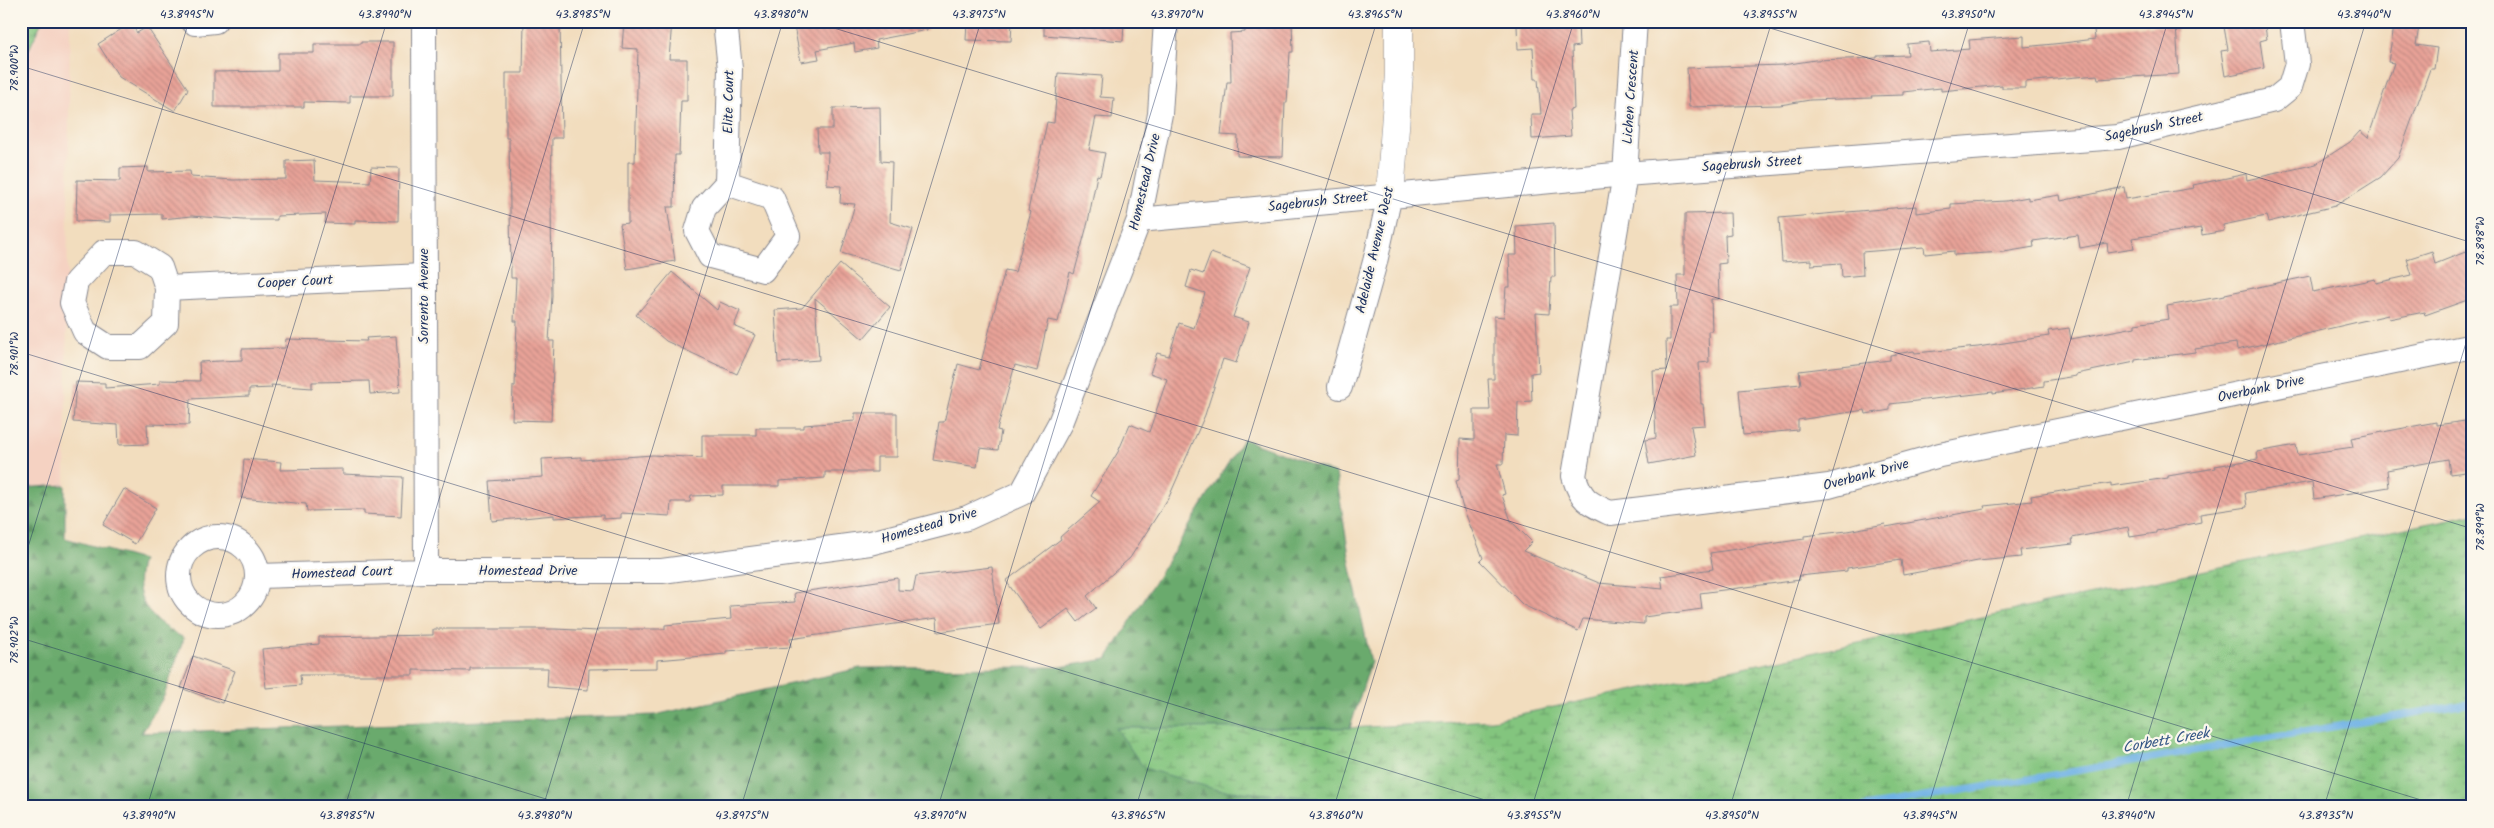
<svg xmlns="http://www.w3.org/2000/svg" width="2494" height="828" font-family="Kalam,sans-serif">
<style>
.built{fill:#f5d2c2}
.forest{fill:url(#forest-firs);stroke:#426c66}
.wetland{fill:url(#wetland-marsh);stroke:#4f7a6e}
.park{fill:url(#park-tufts);stroke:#4f7a6e}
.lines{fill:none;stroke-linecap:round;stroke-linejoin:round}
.stream{stroke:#70b2e5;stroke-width:7}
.building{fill:url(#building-back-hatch)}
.street-casing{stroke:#86868e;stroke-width:26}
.secondary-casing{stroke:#86868e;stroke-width:29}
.street{stroke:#fff;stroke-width:24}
.secondary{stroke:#fff;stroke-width:28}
.ticks{fill:none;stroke:#1b2f5e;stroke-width:1;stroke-opacity:0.45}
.labels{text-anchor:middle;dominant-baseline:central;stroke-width:4.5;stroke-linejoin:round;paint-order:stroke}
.street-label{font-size:14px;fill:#1b2f5e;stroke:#fbf7ec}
.water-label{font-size:15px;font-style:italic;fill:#355686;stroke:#fbf7ec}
.neatline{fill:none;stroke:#1b2f5e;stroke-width:2}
.ticks-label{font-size:12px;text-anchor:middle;fill:#1b2f5e}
</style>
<defs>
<pattern id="forest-firs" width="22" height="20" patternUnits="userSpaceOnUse" patternTransform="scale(1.25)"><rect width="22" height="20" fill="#6aaa6d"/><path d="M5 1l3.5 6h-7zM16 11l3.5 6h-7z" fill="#568b5d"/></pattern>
<pattern id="wetland-marsh" width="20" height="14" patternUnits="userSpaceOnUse" patternTransform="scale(1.25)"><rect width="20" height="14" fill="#83c57e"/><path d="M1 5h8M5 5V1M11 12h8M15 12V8" fill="none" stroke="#6aa06a"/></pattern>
<pattern id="park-tufts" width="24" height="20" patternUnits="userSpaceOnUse" patternTransform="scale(1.25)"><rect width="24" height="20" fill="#83c57e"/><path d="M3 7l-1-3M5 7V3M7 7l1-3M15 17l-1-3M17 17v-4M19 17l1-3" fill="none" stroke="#6aa06a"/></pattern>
<pattern id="building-back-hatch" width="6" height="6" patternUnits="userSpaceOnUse" patternTransform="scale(1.25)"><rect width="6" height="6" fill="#e9a398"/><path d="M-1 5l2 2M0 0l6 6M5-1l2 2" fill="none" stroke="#bc857f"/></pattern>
</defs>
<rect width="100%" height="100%" fill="#fbf7ec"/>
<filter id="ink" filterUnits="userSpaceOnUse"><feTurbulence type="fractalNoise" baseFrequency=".02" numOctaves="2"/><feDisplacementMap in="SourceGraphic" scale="10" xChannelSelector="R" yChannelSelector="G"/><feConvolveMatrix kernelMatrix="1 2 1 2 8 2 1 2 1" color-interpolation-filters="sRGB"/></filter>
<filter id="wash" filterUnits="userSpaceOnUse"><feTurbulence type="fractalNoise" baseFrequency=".0096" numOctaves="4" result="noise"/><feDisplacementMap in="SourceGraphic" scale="20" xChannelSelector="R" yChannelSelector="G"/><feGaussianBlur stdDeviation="1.12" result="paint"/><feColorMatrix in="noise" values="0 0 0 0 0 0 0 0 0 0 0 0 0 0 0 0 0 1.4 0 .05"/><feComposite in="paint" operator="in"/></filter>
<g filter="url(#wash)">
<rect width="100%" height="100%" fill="#f2ddbe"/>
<!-- built -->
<path class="built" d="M21 21H70L65 485 21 488Z"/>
<!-- forest -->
<path class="forest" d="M1243 439 1336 474 1351 568 1371 662 1350 728H1117L1218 790 1318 798 1317 807H21V488L65 485V538L142 560C130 600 151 621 184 638L164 696 142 733 655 715 860 668 1060 667 1107 659Z"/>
<!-- wetland -->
<path class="wetland" d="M2473 514V807H1317L1318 798 1218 790 1144 768 1116 728H1350L1492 720Z"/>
<!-- park -->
<path class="park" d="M21 21H42L21 67Z"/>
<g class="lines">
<!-- stream -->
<path class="stream" d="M1865 807 2473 703"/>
</g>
<g id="blocks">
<!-- building -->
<path class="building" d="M524 21H560L562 138H552L551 201 552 296 549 341H554L551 421 512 420 513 386H515L517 321H514L516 278H511L509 138H506V73H523Z
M624 21H672L669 59H687V101H681L679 155H675L674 207H667L675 261 627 269 620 224 628 223V162H635L638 49 622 48Z
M793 21H926L927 30 876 40 877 48 855 52 854 43 817 50 819 59 801 62Z
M967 21H1012L1011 41 966 40Z
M1044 21H1124L1123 41 1044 35Z
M1245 21H1292L1293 52H1290L1287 103H1285L1283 157 1237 156 1238 136 1221 135 1227 82H1231L1230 33 1245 32Z
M2223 21H2264L2267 39 2260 41 2264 68 2225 76 2221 51 2228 50Z
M2395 21H2420L2416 45 2437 48 2434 69H2430L2398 158 2381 177 2335 206 2268 222 2266 216 2223 225 2224 231 2202 235 2201 228 2132 238 2134 248 2108 252 2107 243 2080 248 2078 235 2033 241 2034 247 2004 252 1954 255V251L1925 254 1924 247 1862 252 1863 275 1842 277 1841 263 1811 265V260L1782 262 1779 218 1916 206V213L1951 209V204L2006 201 2028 197V200L2060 195 2061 201 2124 187 2126 199 2194 188 2193 185 2246 174 2247 180 2316 164 2350 142 2360 131 2368 138 2394 63 2388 62Z
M131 23 137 33 147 27 188 89 175 111 119 77 98 44Z
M1578 23 1579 46 1572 47 1574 109 1569 110 1571 136 1532 139 1531 114H1541L1538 79H1535L1533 48 1518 49 1517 26Z
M2148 25V27L2176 25 2179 74 2098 79 2097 75 2025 82V88H2002V85L1941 91V88L1903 92V95L1871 96 1872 98 1810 100 1780 105 1689 107 1687 68 1783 65 1815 60 1877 58V56L1908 55 1907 44 1929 42 1930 52 1970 49 1969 40 2008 37 2024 36V47L2063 43 2095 39 2094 30Z
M361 42H393V96H350V103L304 102V107H214V72L278 71V53H314V44H361Z
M1058 73 1102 76 1100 97 1114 98 1112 118 1096 117 1089 150 1105 153 1100 176 1097 175 1088 222 1074 274 1070 272 1058 322 1048 320 1037 371 1015 365 997 430 1001 431 998 450 980 448 977 467 933 460 939 422H944L958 364 979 370 1005 270 1015 272 1031 212 1028 211 1047 122 1054 123Z
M880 107 881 161 892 162 890 222 913 229 901 270 841 253 855 204 840 203 841 186 827 185 828 152H818L817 129H833V108Z
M314 160 315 180 370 182 371 167 399 168 398 221 355 220V224L325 223 326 214 277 216V220H243L192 216 162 219V214L110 215V222L76 221 77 180 120 181V168L148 167V172L190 171 191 177 233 180 286 179V161Z
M1730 213 1731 234 1725 235 1726 263 1718 264 1719 299H1711L1712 331H1708L1709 362 1699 363 1701 404H1703L1705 425 1691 426 1696 455 1649 464 1645 440 1656 438 1653 371 1667 370 1666 340H1670V307H1678L1677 275H1685V214Z
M1554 223 1555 277H1551L1549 314 1536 313 1539 372 1531 373 1532 401 1518 402 1517 436 1504 435 1503 464H1497L1505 494 1502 495 1511 521 1532 542 1523 551 1599 583 1663 589 1661 576 1713 569 1710 553 1804 539V536L1847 531 1885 524 1886 527 1985 509 1984 506 2032 501 2031 496 2111 483V486L2168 478V476L2216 468 2215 466 2258 459 2257 452 2296 445 2298 455 2353 447 2351 438 2436 422V425L2473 420V471L2450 474 2448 459 2387 470 2389 487 2314 499 2312 482 2245 493 2247 507 2200 514 2201 522 2156 531V533L2130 537 2128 527 2072 538 2073 544 2020 550 2021 557 1978 561 1903 575 1901 560 1847 568V571L1799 576 1800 580 1700 593 1702 609 1644 617V624L1583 619 1578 631 1523 605 1480 561 1483 558 1462 505 1456 481 1459 480 1460 439 1474 440V410H1490L1488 379H1494V316L1504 317 1506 287H1510L1509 255H1517L1516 226Z
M2473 249V298L2425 315 2424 312 2389 319 2388 315 2237 350 2236 343 2195 349V352L2135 360V362L2076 374V376L2044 381V386L1993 394V392L1890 404V410L1866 414 1865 410 1798 420V430L1743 435 1739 390 1801 384 1799 371 1890 360V355L1914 351 1915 353 1978 347 2049 336 2048 331 2069 328 2071 339 2135 327V324L2169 319 2167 306 2225 296V294L2310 276 2313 292 2375 279 2376 283 2412 275 2407 259 2432 251 2435 264Z
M1211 253 1250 267 1233 317 1249 322 1236 363 1223 359 1205 415 1169 497 1130 558 1087 596 1096 608 1078 622 1068 609 1041 629 1006 581 1061 539 1060 537 1100 502 1091 496 1118 452 1130 424 1149 432 1167 379 1150 373 1157 353 1169 356 1179 323 1194 328 1205 293 1186 287 1191 270 1203 274Z
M840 264 890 307 863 339 815 298 819 360 778 363 775 310 802 308Z
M672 272 717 310 720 302 740 311 734 326 755 335 737 374 666 341 636 315Z
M396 336 400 392 370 394 369 381 312 382V388L271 385 272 388 249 389V396L190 399 189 425 147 424 148 444 119 445 118 425 73 422 76 382 105 383V388L160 384V380L200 381 199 362 242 360V349L285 348 286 339 367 341 366 338Z
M855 413H897V457H877V472H825V478L779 481V486H723V495L691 496 690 502H671L670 516 621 513V518L603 519V515L554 518V515L492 521 489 481 543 477 542 459 581 457V460L653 455 702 458V435H756V428H804V425L855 421Z
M244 459 281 462 280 470 343 469V474L403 477 401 516 364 514V510L307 511 306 504 241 498Z
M124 489 156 508 135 544 103 525Z
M992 567 999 624 938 632 937 618 790 639 791 647 726 651V654L657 660V668L589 669 588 690 547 687 548 668H470V671L413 670V675H300L301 685 266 688 262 649 319 644V637L433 635V629H555L598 631V629H665V625L731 619 730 606 795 602 794 593 898 578V590L913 591 916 576Z
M193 656 235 671 222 703 181 688Z"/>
</g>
</g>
<g filter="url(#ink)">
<use href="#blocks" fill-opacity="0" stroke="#86868e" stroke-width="1"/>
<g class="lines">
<!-- street casing -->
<g class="street-casing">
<path id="street" d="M193 21 195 23 215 21
M424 21 426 571
M725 21 730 69 727 183 704 208 697 231 710 256 763 270 788 236 772 198 727 183
M1635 21 1625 174 1574 476C1581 500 1588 503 1610 513L1829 486 1940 455 2473 346
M1139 220 1625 174 2118 137 2274 100 2290 87 2297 64 2292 21
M104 252H136L160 267 167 288 166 323 140 347H108L85 332 72 303 76 282Z
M167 288 423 276
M1340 387 1375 262 1390 195
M179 576a39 39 0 1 1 78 0a39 39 0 1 1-78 0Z
M258 576 426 571H662L870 543 967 518 1022 493 1060 423 1139 220 1160 114 1166 21"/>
</g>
<!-- secondary casing -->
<g class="secondary-casing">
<path id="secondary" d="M1390 195 1399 74V21"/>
</g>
<!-- street -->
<use href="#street" class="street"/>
<!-- secondary -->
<use href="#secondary" class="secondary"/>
</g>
</g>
<!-- ticks -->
<path class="ticks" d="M811 21 2473 529M1747 21 2473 243M21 66 2444 807M21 352 1508 807M21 570 189 21M21 638 572 807M147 807 387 21M345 807 585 21M543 807 783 21M741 807 981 21M938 807 1179 21M1136 807 1377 21M1334 807 1574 21M1532 807 1772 21M1730 807 1970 21M1928 807 2168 21M2126 807 2366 21M2324 807 2473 320"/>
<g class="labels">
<!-- street labels -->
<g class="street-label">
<text transform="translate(1631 97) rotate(-86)">Lichen Crescent</text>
<text transform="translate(729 102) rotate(-89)">Elite Court</text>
<text transform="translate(2154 127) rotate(-12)">Sagebrush Street</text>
<text transform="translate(1752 164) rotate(-4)">Sagebrush Street</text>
<text transform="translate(1145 182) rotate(-77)">Homestead Drive</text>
<text transform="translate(1318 202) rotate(-6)">Sagebrush Street</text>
<text transform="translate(1375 250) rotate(-77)">Adelaide Avenue West</text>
<text transform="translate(295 282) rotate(-3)">Cooper Court</text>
<text transform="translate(424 296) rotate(-90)">Sorrento Avenue</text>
<text transform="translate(2261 389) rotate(-12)">Overbank Drive</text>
<text transform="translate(1866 475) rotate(-15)">Overbank Drive</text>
<text transform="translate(929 526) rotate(-16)">Homestead Drive</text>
<text x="528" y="571">Homestead Drive</text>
<text transform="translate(342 573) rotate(-2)">Homestead Court</text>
</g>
<!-- water labels -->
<g class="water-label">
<text transform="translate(2166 741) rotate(-10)">Corbett Creek</text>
</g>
</g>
<!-- margin -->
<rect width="2494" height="828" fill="none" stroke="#fbf7ec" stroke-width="55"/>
<rect x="28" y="28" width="2438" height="772" class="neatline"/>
<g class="ticks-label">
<text x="187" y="18">43.8995°N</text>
<text x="385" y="18">43.8990°N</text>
<text x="583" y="18">43.8985°N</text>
<text x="781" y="18">43.8980°N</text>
<text x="979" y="18">43.8975°N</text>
<text x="1177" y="18">43.8970°N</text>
<text x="1375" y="18">43.8965°N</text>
<text x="1573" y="18">43.8960°N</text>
<text x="1770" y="18">43.8955°N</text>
<text x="1968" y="18">43.8950°N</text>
<text x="2166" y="18">43.8945°N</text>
<text x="2364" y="18">43.8940°N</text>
<text transform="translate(14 68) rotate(-90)" y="4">78.900°W</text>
<text transform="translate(2480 241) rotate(-90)" y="4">78.898°W</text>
<text transform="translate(14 354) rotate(-90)" y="4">78.901°W</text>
<text transform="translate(2480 527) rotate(-90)" y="4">78.899°W</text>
<text transform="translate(14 640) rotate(-90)" y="4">78.902°W</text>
<text x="149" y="819">43.8990°N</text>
<text x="347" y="819">43.8985°N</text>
<text x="545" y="819">43.8980°N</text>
<text x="742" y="819">43.8975°N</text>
<text x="940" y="819">43.8970°N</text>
<text x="1138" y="819">43.8965°N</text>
<text x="1336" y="819">43.8960°N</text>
<text x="1534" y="819">43.8955°N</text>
<text x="1732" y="819">43.8950°N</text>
<text x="1930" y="819">43.8945°N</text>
<text x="2128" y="819">43.8940°N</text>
<text x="2326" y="819">43.8935°N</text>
</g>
</svg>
